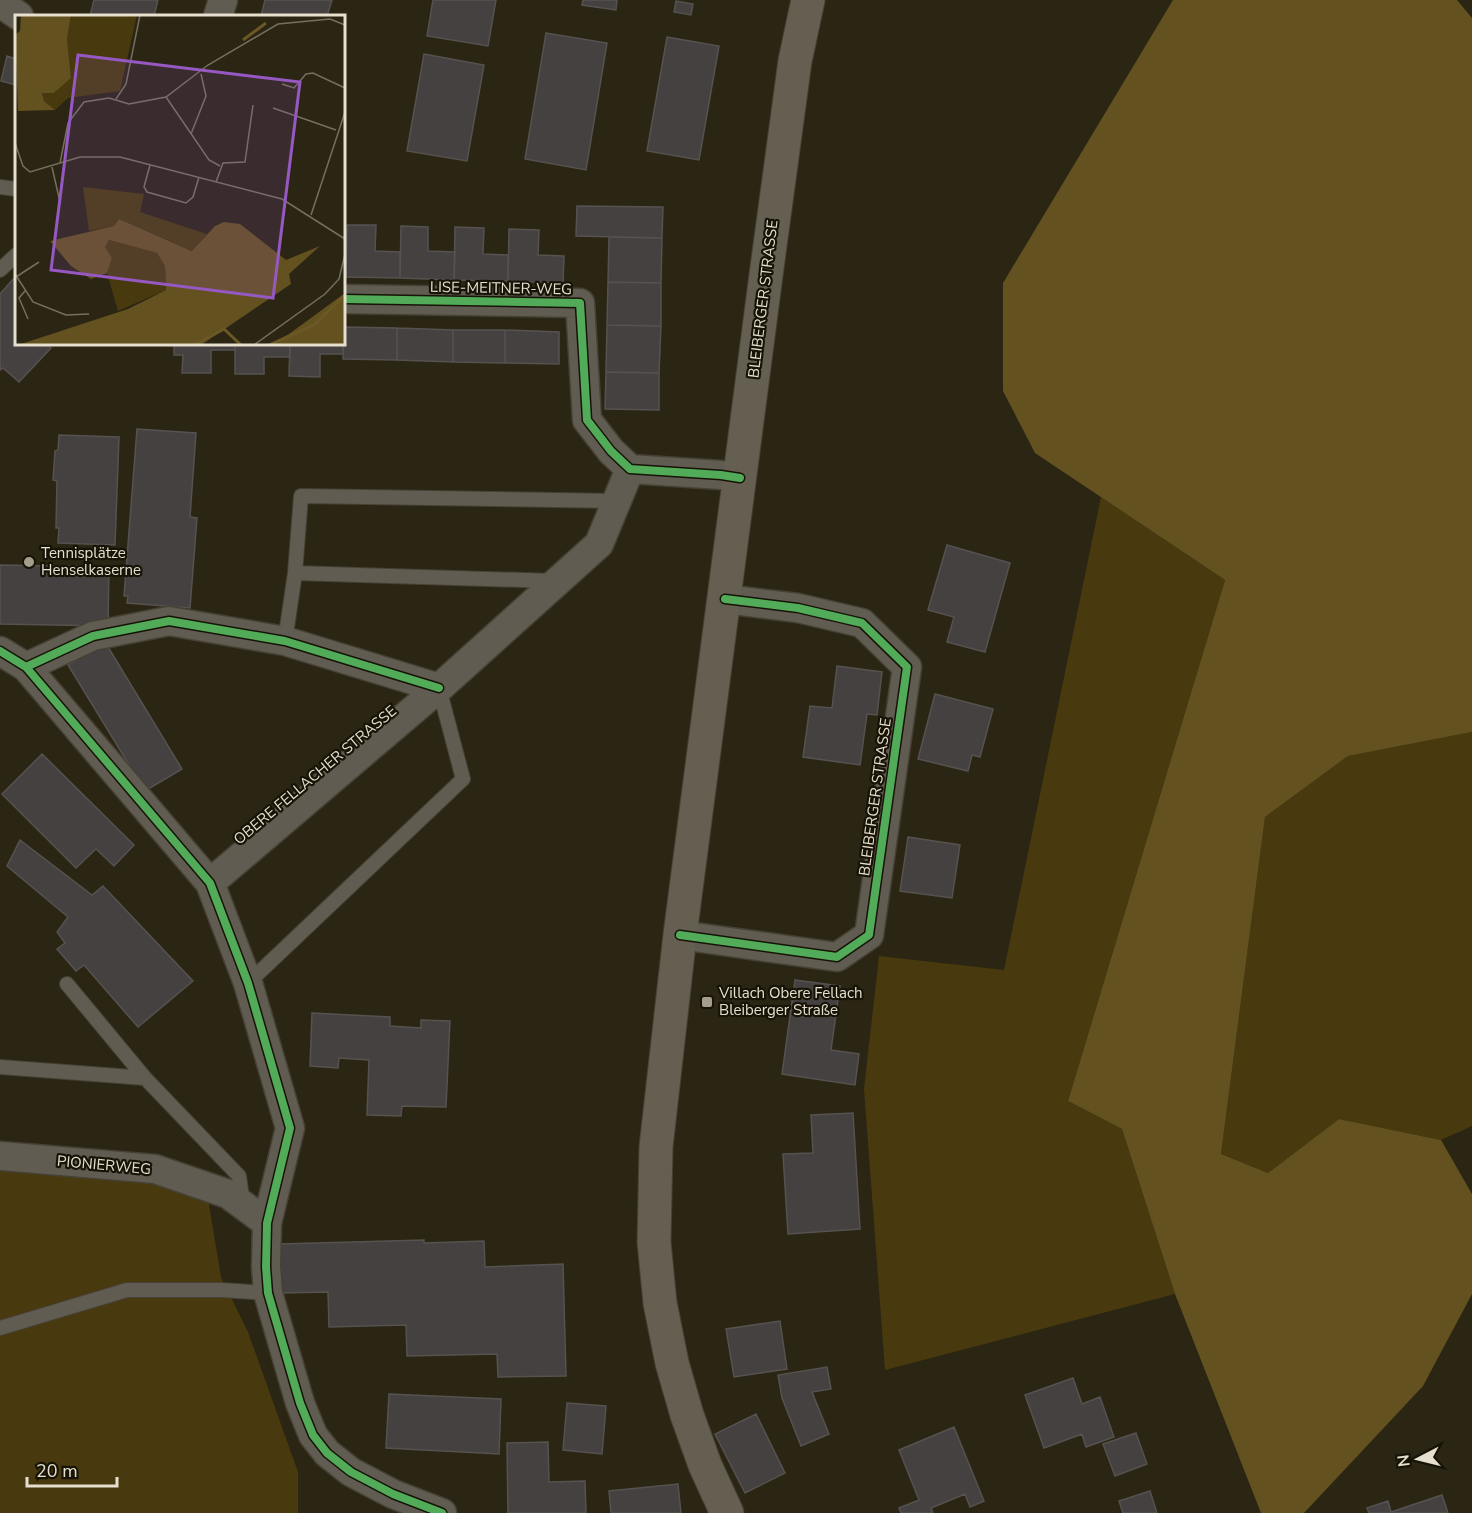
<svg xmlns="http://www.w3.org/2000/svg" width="1472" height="1513" font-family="'Nunito Sans',sans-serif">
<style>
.green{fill:#483a0e}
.forest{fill:#63511f}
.building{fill:#464141;stroke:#565250;stroke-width:1.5}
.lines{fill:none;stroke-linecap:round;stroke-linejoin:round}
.lane-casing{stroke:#464134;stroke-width:16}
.street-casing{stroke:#464134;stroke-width:31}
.secondary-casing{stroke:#464134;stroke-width:35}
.lane{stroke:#615c51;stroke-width:14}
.street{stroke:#615c51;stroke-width:28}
.secondary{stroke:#645f50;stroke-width:33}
.cycleway-casing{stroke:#171307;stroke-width:11}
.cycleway{stroke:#51ab58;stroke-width:8}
.poi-dot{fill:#a59e8d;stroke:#171307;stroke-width:2}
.labels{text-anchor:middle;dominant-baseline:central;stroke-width:4.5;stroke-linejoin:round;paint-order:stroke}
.street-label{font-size:15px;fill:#e6dfce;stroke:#171307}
.poi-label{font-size:15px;fill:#e6dfce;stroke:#171307;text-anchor:start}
.inset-river{fill:none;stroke:#6b5824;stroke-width:3}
.inset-road{fill:none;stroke:#766f5e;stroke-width:1.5}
.view{fill:#9659c3;fill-opacity:0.15;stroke:#9659c3;stroke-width:3}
.inset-edge{fill:none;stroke:#e6dfce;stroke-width:3}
</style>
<rect width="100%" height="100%" fill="#2b2514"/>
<!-- green -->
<path class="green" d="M1101 497 1225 580 1068 1101 1122 1129 1175 1294 885 1370 864 1089 879 956 1004 970Z
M1472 732V1126L1441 1140 1339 1119 1268 1173 1221 1154 1265 817 1348 756Z
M0 1171 160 1182 208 1199 221 1277 248 1332 298 1472V1513H0Z"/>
<!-- forest -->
<path class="forest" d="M1173 0H1457L1472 18V732L1348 756 1265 817 1221 1154 1268 1173 1339 1119 1441 1140 1472 1194V1294L1423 1386 1304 1513H1261L1175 1294 1122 1129 1068 1101 1225 580 1035 453 1003 391V283Z"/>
<!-- building -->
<path class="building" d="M94 0H158L154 16H90Z
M265 0H332L327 16H261Z
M433 0H496L488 46 427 36Z
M583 0H617L616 10 582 5Z
M676 1 693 4 691 15 674 12Z
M546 33 607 43 586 170 525 159Z
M667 37 719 46 699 160 647 151Z
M424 54 484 65 467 161 407 151Z
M7 56 16 59V85L1 81Z
M577 206 663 207 662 238 576 236Z
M347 225H376L375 251 400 252V278L346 277Z
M401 226 428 227V251L455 252 454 280 400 278Z
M455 227 484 228 483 254 508 255V281L454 280Z
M509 229 539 230 538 255 564 256 563 283 508 281Z
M609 237 662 238 661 283 608 282Z
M16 276V344H46L51 348 19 382 3 368 0 370V294Z
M608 282 661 283V326L607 325Z
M607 325 661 326 659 373 606 372Z
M344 327 397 328V360L343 359Z
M344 327 343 354H320V377L289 376 290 344H344Z
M397 328 453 330V362L397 360Z
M453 330H505V363L453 362Z
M505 330 559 332V364L505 363Z
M174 344H235V350H211V373H182L183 355H174Z
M235 344H290V357H264V374H235Z
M606 372 659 373V410L605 409Z
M137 429 196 433 190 517 197 518 190 608 127 603 128 596H124Z
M59 435 119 437 115 545 58 543 59 528H56L57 481 53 480 55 451 58 450Z
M947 545 1010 563 985 652 947 642 954 617 928 610Z
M0 565 109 567 108 626 0 624Z
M105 642 182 769 145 791 68 665Z
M837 666 882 672 877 715 867 714 860 765 803 757 810 706 832 708Z
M935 694 993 709 980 757 972 755 968 771 918 759Z
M42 754 134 845 114 866 96 849 76 868 2 794Z
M908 837 960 845 952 898 900 891Z
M20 840 92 895 103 886 193 981 138 1027 84 965 76 971 57 949 65 943 57 932 68 917 7 866Z
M795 980 840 986 831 1050 859 1054 855 1085 782 1074Z
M312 1013 390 1017V1026L421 1028V1020L450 1021 446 1107 402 1106 401 1116 367 1115 369 1060 339 1058 338 1068 310 1066Z
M853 1113 860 1229 788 1234 783 1154 813 1153 811 1115Z
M424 1240V1243L484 1241 485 1267 563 1264 566 1376 498 1377 497 1354 407 1356 406 1325 329 1327 328 1292 281 1293 280 1244Z
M780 1321 787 1369 734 1377 726 1329Z
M827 1367 831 1389 812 1392 829 1434 801 1446 782 1398 778 1375Z
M1073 1378 1082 1404 1100 1397 1114 1437 1086 1447 1082 1434 1044 1448 1025 1395Z
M389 1394 501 1399 499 1454 386 1448Z
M567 1403 606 1406 602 1454 563 1450Z
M756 1414 785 1473 745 1493 715 1434Z
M954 1427 984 1501 970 1507 965 1494 931 1508 933 1513H901L899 1508 919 1500 899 1450Z
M1136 1433 1147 1464 1115 1476 1103 1444Z
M548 1442 549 1482 585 1481 586 1513H508L507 1443Z
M678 1484 681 1513H611L609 1491Z
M1150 1491 1157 1513H1123L1119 1501Z
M1442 1495 1448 1513H1369L1367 1508 1388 1501 1391 1512Z"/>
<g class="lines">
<!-- lane casing -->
<g class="lane-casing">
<path id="lane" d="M0 187 16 189
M0 270 16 255
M295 573 554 581
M285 641 295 573 301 496 617 501
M248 983 463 779 439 688
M67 984 145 1078 239 1176 243 1204
M0 1067 145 1078
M0 1328 127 1290H221L268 1293"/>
</g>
<!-- street casing -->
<g class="street-casing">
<path id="street" d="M0 3 19 16
M218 16 223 0
M344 299 580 303 587 420 611 451 630 469 721 475 740 478
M0 651 26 667 210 883 248 983 290 1128 267 1223 266 1267 268 1293 300 1403 313 1435 327 1453 351 1472 393 1494 442 1513
M26 667 93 636 169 621 285 641 439 688
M210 883 439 688 599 544 630 469
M680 935 837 957 869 935 907 667 862 623 798 608 725 599
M0 1156 155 1169 228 1194 267 1223"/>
</g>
<!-- secondary casing -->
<g class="secondary-casing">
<path id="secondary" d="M727 1513 705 1465 687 1415 672 1363 660 1303 654 1242 656 1147 680 935 766 275 795 61 808 0"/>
</g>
<!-- lane -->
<use href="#lane" class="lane"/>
<!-- street -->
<use href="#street" class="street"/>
<!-- secondary -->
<use href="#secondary" class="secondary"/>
<!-- cycleway casing -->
<g class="cycleway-casing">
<path id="cycleway" d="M344 299 580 303 587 420 611 451 630 469 721 475 740 478
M0 651 26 667 210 883 248 983 290 1128 267 1223 266 1267 268 1293 300 1403 313 1435 327 1453 351 1472 393 1494 442 1513
M26 667 93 636 169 621 285 641 439 688
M680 935 837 957 869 935 907 667 862 623 798 608 725 599"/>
</g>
<!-- cycleway -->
<use href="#cycleway" class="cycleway"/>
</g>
<!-- markers -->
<g class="poi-dot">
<circle cx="29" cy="562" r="6"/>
<rect x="701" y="996" width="12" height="12" rx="3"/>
</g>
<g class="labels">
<!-- street labels -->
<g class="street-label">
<text transform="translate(501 288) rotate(1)">LISE-MEITNER-WEG</text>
<text transform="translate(763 299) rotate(-83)">BLEIBERGER STRASSE</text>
<text transform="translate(315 775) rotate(-40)">OBERE FELLACHER STRASSE</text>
<text transform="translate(875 797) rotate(-82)">BLEIBERGER STRASSE</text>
<text transform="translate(104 1165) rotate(5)">PIONIERWEG</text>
</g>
<!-- poi labels -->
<g class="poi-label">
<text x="41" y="553">Tennisplätze<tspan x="41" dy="17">Henselkaserne</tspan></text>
<text x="719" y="993">Villach Obere Fellach<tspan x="719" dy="17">Bleiberger Straße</tspan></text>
</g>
</g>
<!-- overview -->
<g transform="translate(15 15)">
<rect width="330" height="330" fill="#2b2514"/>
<path d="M56 0H122L105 76 53 83 40 95 29 86 27 78H39L56 63 52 24ZM68 172 129 179 125 197 192 219 178 236 104 204 99 211 74 216ZM94 225 142 238 150 251 151 275 103 296 92 258 97 243 90 232Z" fill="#483a0e"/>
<path d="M6 0H56L52 24 56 63 39 78H27L29 86 40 95 3 96 0 20 5 16ZM104 204 177 236 200 211 209 207 225 209 271 245 305 231 274 259 276 269 186 330H3L113 294 151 275 150 251 142 238 94 225 90 232 97 243 92 258 76 264 56 251 35 226 99 211ZM330 278V330H254L274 319Z" fill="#63511f"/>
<path class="inset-river" d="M228 25 251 8M179 330 209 314 226 330M254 330 299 310 330 280"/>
<path class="inset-road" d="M267 69 279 73 291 59 298 58 330 73M151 82 194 145 205 151M101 84 111 69 125 0M0 92V122M258 93 321 115M176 119 191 81 186 59M0 128 8 151 15 157 65 142H105L267 184 330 224M45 148 53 108 69 87 94 83 114 89 151 82 193 50 263 9 315 4 330 10M135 150 129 172 132 177 171 188 178 182 184 162M37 152 45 187M201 167 208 148 230 147 238 90M296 200 330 97M0 259 18 287 51 300 74 299M1 262 24 247M10 276 4 283 13 304M239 330 310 279 324 264 330 239"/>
<path class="view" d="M63 40 285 67 258 283 36 255Z"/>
<rect width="330" height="330" class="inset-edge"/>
</g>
<!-- north arrow -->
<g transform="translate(1418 1459) rotate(263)" stroke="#171307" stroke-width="4.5" paint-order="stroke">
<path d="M0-4.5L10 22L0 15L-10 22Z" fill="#e6dfce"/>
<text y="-9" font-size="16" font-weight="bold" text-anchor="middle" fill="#e6dfce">N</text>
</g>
<!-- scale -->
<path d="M27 1477v9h90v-9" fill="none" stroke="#e6dfce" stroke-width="3"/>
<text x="36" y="1477" font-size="18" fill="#e6dfce" stroke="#171307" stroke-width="4.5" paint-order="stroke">20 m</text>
</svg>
